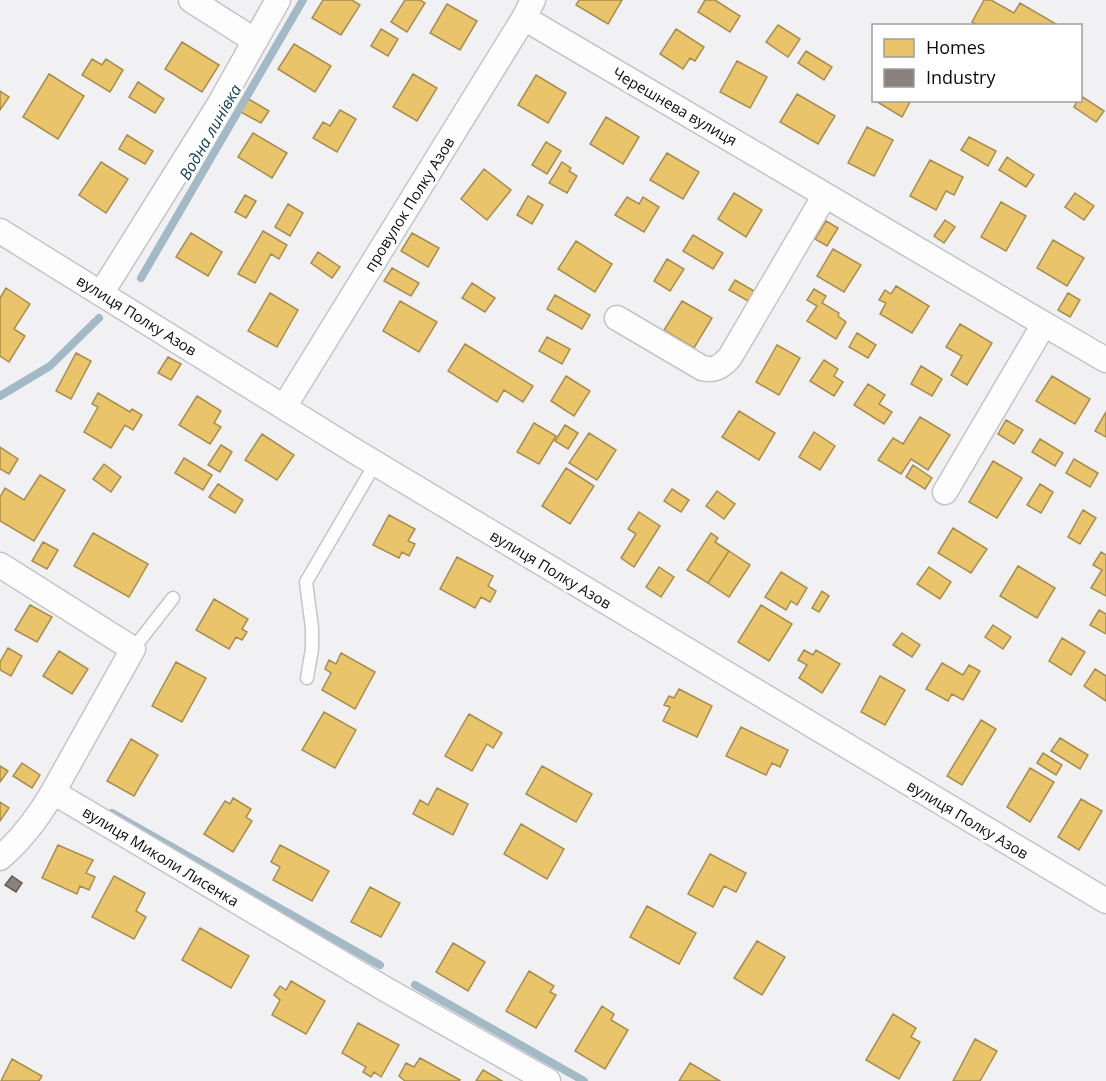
<svg xmlns="http://www.w3.org/2000/svg" width="1106" height="1081" font-family="'Open Sans',sans-serif">
<style>
.homes{fill:#e9c46a;stroke:#a78d4e;stroke-width:1.5}
.industry{fill:#8a817c;stroke:#645e5b;stroke-width:1.5}
.lines{fill:none;stroke-linecap:round;stroke-linejoin:round}
.stream{stroke:#a3bac6;stroke-width:8}
.lane-casing{stroke:#c5c5c7;stroke-width:15}
.street-casing{stroke:#c5c5c7;stroke-width:27}
.lane{stroke:#fdfdfd;stroke-width:12}
.street{stroke:#fdfdfd;stroke-width:24}
.labels{text-anchor:middle;dominant-baseline:central;stroke-width:6;stroke-linejoin:round;paint-order:stroke}
.street-label{font-size:15px;fill:#0d0d0e;stroke:#fff}
.water-label{font-size:16px;font-style:italic;fill:#164557;stroke:#fff}
</style>
<rect width="100%" height="100%" fill="#f1f1f3"/>
<!-- homes -->
<path class="homes" d="M323 0H352L360 5 341 35 312 18Z
M405 0H420L425 3 407 32 391 22Z
M579 0H622L608 24 576 5Z
M705 0H715L740 16 730 32 698 12Z
M984 0H991L1014 13 1020 3 1056 24 1055 26H979L972 22Z
M447 4 477 21 460 50 430 33Z
M778 25 800 39 788 57 766 42Z
M381 29 398 39 388 56 371 46Z
M676 29 704 47 695 61 690 58 683 69 660 54Z
M182 42 219 65 202 92 165 69Z
M294 44 331 66 315 92 278 69Z
M806 51 832 67 824 80 798 63Z
M92 59 102 65 106 59 123 70 110 92 82 75Z
M737 61 767 77 750 108 720 92Z
M49 74 84 96 58 139 23 117Z
M413 74 437 88 417 121 393 107Z
M536 75 566 93 548 123 518 105Z
M138 82 164 99 155 113 129 97Z
M0 91 9 97 0 110Z
M797 94 835 116 818 144 780 122Z
M1081 96 1104 111 1096 122 1074 107 1078 100H1080Z
M247 98 269 111 261 123 239 111Z
M874 100H907L910 102 902 117Z
M340 110 356 119 337 152 313 138 323 122 330 126Z
M606 117 639 137 623 164 590 144Z
M867 127 893 140 874 176 848 163Z
M253 133 287 153 272 178 238 157Z
M127 135 153 151 145 164 119 149Z
M969 137 996 151 988 166 961 150Z
M546 142 561 151 547 174 532 165Z
M667 153 699 172 683 199 650 180Z
M1007 157 1034 175 1026 187 999 170Z
M930 160 963 177 954 195 946 191 936 210 910 196Z
M101 162 128 179 106 213 79 195Z
M562 162 571 168 569 171 577 176 567 193 549 183Z
M484 169 511 190 487 220 461 199Z
M734 193 762 210 746 237 718 219Z
M1075 193 1094 206 1084 220 1065 207Z
M245 195 256 201 246 218 235 212Z
M528 196 543 205 532 224 517 215Z
M627 197 639 204 643 197 659 207 644 232 615 215Z
M1001 202 1026 216 1006 251 981 237Z
M288 204 303 213 290 236 275 227Z
M945 220 955 227 944 243 934 236Z
M826 221 838 228 827 246 815 239Z
M263 231 287 245 279 259 271 254 255 283 238 274Z
M191 233 222 252 208 276 176 257Z
M412 233 439 248 428 267 401 251Z
M693 235 723 253 713 269 683 251Z
M1053 240 1084 258 1067 286 1037 268Z
M576 241 612 264 595 292 558 269Z
M833 249 861 265 844 292 817 276Z
M318 252 340 267 332 278 311 263Z
M667 259 684 269 670 291 654 281Z
M392 268 419 283 411 296 384 281Z
M735 280 754 291 748 301 729 290Z
M472 283 495 298 485 312 462 298Z
M896 286 929 306 912 333 880 314 886 303 879 300 885 290 891 294Z
M6 288 30 304 14 329 25 336 9 362 0 356V298Z
M814 289 826 296 822 303 839 313 838 316 846 322 836 339 807 321 817 306 807 300Z
M270 293 298 310 277 347 248 331Z
M1068 293 1080 300 1070 317 1058 310Z
M555 295 590 315 582 329 547 309Z
M400 301 437 322 419 352 383 331Z
M682 301 712 318 694 348 664 330Z
M960 324 992 343 967 385 951 375 962 356 946 347Z
M857 333 876 345 868 358 849 347Z
M547 337 570 349 562 364 539 351Z
M465 344 533 386 523 402 504 390 497 402 448 371Z
M777 345 800 358 779 395 756 382Z
M76 353 91 361 71 399 56 391Z
M168 357 181 364 171 380 158 373Z
M824 360 838 369 834 376 843 382 834 396 810 381Z
M921 366 942 379 932 396 911 384Z
M566 376 590 391 574 416 551 401Z
M1052 376 1090 399 1075 424 1036 401Z
M868 384 885 395 879 404 892 412 884 424 854 405Z
M98 393 130 412 132 409 142 415 133 430 125 425 111 448 84 432 98 407 92 404Z
M197 396 221 411 214 423 221 427 210 444 179 425Z
M739 411 775 433 759 460 722 437Z
M1106 412V437L1095 431Z
M920 417 950 435 928 470 911 459 901 474 878 460 893 438 903 444Z
M1006 420 1023 430 1014 444 998 434Z
M534 423 556 436 539 464 517 452Z
M565 425 578 433 568 449 555 441Z
M814 432 835 446 820 470 799 457Z
M589 433 616 450 597 480 569 463Z
M262 434 294 455 277 480 245 460Z
M1040 439 1063 453 1055 466 1032 452Z
M221 445 232 452 220 472 208 465Z
M0 447 18 459 9 474 0 469Z
M184 458 212 475 203 490 175 473Z
M1074 459 1098 473 1090 487 1066 473Z
M993 461 1022 478 997 518 969 502Z
M104 464 121 477 111 492 93 479Z
M913 465 932 478 925 489 906 477Z
M566 468 594 486 570 524 542 506Z
M40 475 65 490 34 541 0 521V497L5 488 24 500Z
M218 484 243 500 235 513 209 497Z
M1040 484 1053 492 1041 513 1027 505Z
M672 489 689 500 681 512 664 501Z
M717 491 735 504 724 519 706 506Z
M1083 510 1096 518 1080 544 1068 537Z
M639 512 660 526 634 567 621 558 636 534 628 529Z
M389 515 415 529 408 541 415 544 409 556 402 552 399 558 373 545Z
M953 528 987 549 971 573 938 553Z
M93 533 148 564 129 597 74 566Z
M711 533 718 538 715 542 729 551 708 583 687 570Z
M43 542 58 550 47 569 32 561Z
M729 551 750 565 729 597 708 583Z
M1101 552 1106 555V596L1091 588 1102 570 1093 565Z
M457 557 493 576 488 586 496 591 490 602 481 597 475 608 440 589Z
M1018 566 1055 588 1037 618 1000 596Z
M659 567 674 577 661 597 646 587Z
M929 567 951 582 940 599 917 584Z
M781 572 807 588 797 605 791 601 786 610 765 597Z
M822 591 829 596 819 612 812 608Z
M214 599 248 619 242 629 247 632 242 640 236 637 229 649 196 630Z
M30 605 52 617 37 642 15 630Z
M761 605 792 624 769 661 738 642Z
M1099 610 1106 614V634L1090 625Z
M993 625 1011 637 1003 649 985 637Z
M902 633 920 645 912 657 893 645Z
M1062 638 1085 652 1071 675 1049 661Z
M8 648 22 656 11 676 0 670V662Z
M804 650 813 655 816 650 840 664 822 693 799 678 807 665 798 660Z
M59 651 88 669 72 694 43 676Z
M341 653 375 672 355 709 322 690 331 673 325 669 329 660 336 664Z
M176 662 206 678 182 722 152 706Z
M942 663 963 675 969 665 980 671 963 700 952 694 948 701 926 689Z
M1095 669 1106 676V701L1084 686Z
M880 676 905 690 885 725 861 712Z
M679 689 712 706 697 737 663 721 670 707 664 705 669 696 674 698Z
M324 712 356 730 335 768 302 750Z
M469 714 502 733 493 748 487 744 472 771 445 756Z
M981 720 996 729 962 785 947 776Z
M741 727 788 750 780 767 772 763 766 775 726 756Z
M1060 738 1088 755 1080 769 1051 751Z
M131 739 158 755 134 796 107 781Z
M1043 753 1062 765 1056 775 1037 763Z
M22 763 40 775 32 788 13 776Z
M0 766 8 771 0 782Z
M542 766 592 794 576 822 526 794Z
M1030 768 1054 782 1030 822 1007 807Z
M437 788 468 804 453 835 413 814 420 800 428 805Z
M233 798 251 809 246 817 252 821 233 852 204 834 225 801 230 804Z
M1081 799 1102 811 1079 850 1058 837Z
M0 802 9 808 0 821Z
M521 824 564 849 547 879 504 854Z
M58 845 93 860 86 873 95 877 89 890 80 886 77 894 42 878Z
M280 845 329 871 312 901 273 880 280 867 271 862Z
M710 854 746 873 736 892 724 886 713 907 688 894Z
M114 876 145 893 136 911 146 917 134 939 92 917Z
M370 887 400 903 381 937 351 922Z
M647 906 696 933 679 964 630 937Z
M200 928 249 956 231 988 182 960Z
M757 941 785 957 762 995 734 978Z
M453 943 485 962 468 991 436 972Z
M529 971 554 986 550 992 556 995 536 1028 506 1011Z
M291 981 325 1001 306 1034 272 1015 280 1000 274 995 280 986 286 990Z
M602 1006 614 1014 611 1020 628 1030 605 1069 575 1051Z
M893 1014 916 1028 911 1037 920 1042 899 1079 866 1060Z
M358 1023 399 1045 381 1077 374 1072 371 1077 363 1072 366 1067 342 1053Z
M975 1039 997 1051 980 1081H953Z
M420 1058 460 1080 459 1081H405L399 1076 406 1063 414 1067Z
M12 1059 42 1076 39 1081H1Z
M690 1063 720 1081H679Z
M483 1070 502 1081H476Z"/>
<!-- industry -->
<path class="industry" d="M12 876 22 883 16 892 5 885Z"/>
<g class="lines">
<!-- stream -->
<path class="stream" d="M141 278 303 0
M0 396 50 366 99 318
M112 813 380 965
M415 985 584 1081"/>
<!-- lane casing -->
<g class="lane-casing">
<path id="lane" d="M133 649 173 598
M307 678 312 649V628L306 582 375 464"/>
</g>
<!-- street casing -->
<g class="street-casing">
<path id="street" d="M191 0 254 40
M524 18 825 195
M0 231 353 450 1106 901
M102 292 219 105 278 0
M617 318 702 368C715 371 721 367 730 357L825 195 1044 324
M284 407 524 18 533 0
M945 492 1044 324 1106 360
M0 565 133 649 53 792 385 989 548 1081
M0 858C22 839 38 818 53 792"/>
</g>
<!-- lane -->
<use href="#lane" class="lane"/>
<!-- street -->
<use href="#street" class="street"/>
</g>
<g class="labels">
<!-- street labels -->
<g class="street-label">
<text transform="translate(675 106) rotate(30)">Черешнева вулиця</text>
<text transform="translate(409 204) rotate(-58)">провулок Полку Азов</text>
<text transform="translate(137 315) rotate(32)">вулиця Полку Азов</text>
<text transform="translate(551 569) rotate(31)">вулиця Полку Азов</text>
<text transform="translate(968 819) rotate(31)">вулиця Полку Азов</text>
<text transform="translate(161 856) rotate(31)">вулиця Миколи Лисенка</text>
</g>
<!-- water labels -->
<g class="water-label">
<text transform="translate(210 132) rotate(-60)">Водна линівка</text>
</g>
</g>
<!-- legend -->
<rect x="872" y="24" width="210" height="78" fill="#ffffff" stroke="#9e9e9f" stroke-width="1.5"/>
<rect x="884" y="39" width="30" height="18" fill="#e9c46a" stroke="#9e9e9f" stroke-width="1.5"/>
<text x="926" y="54" font-size="18" fill="#0d0d0e">Homes</text>
<rect x="884" y="69" width="30" height="18" fill="#8a817c" stroke="#9e9e9f" stroke-width="1.5"/>
<text x="926" y="84" font-size="18" fill="#0d0d0e">Industry</text>
</svg>
